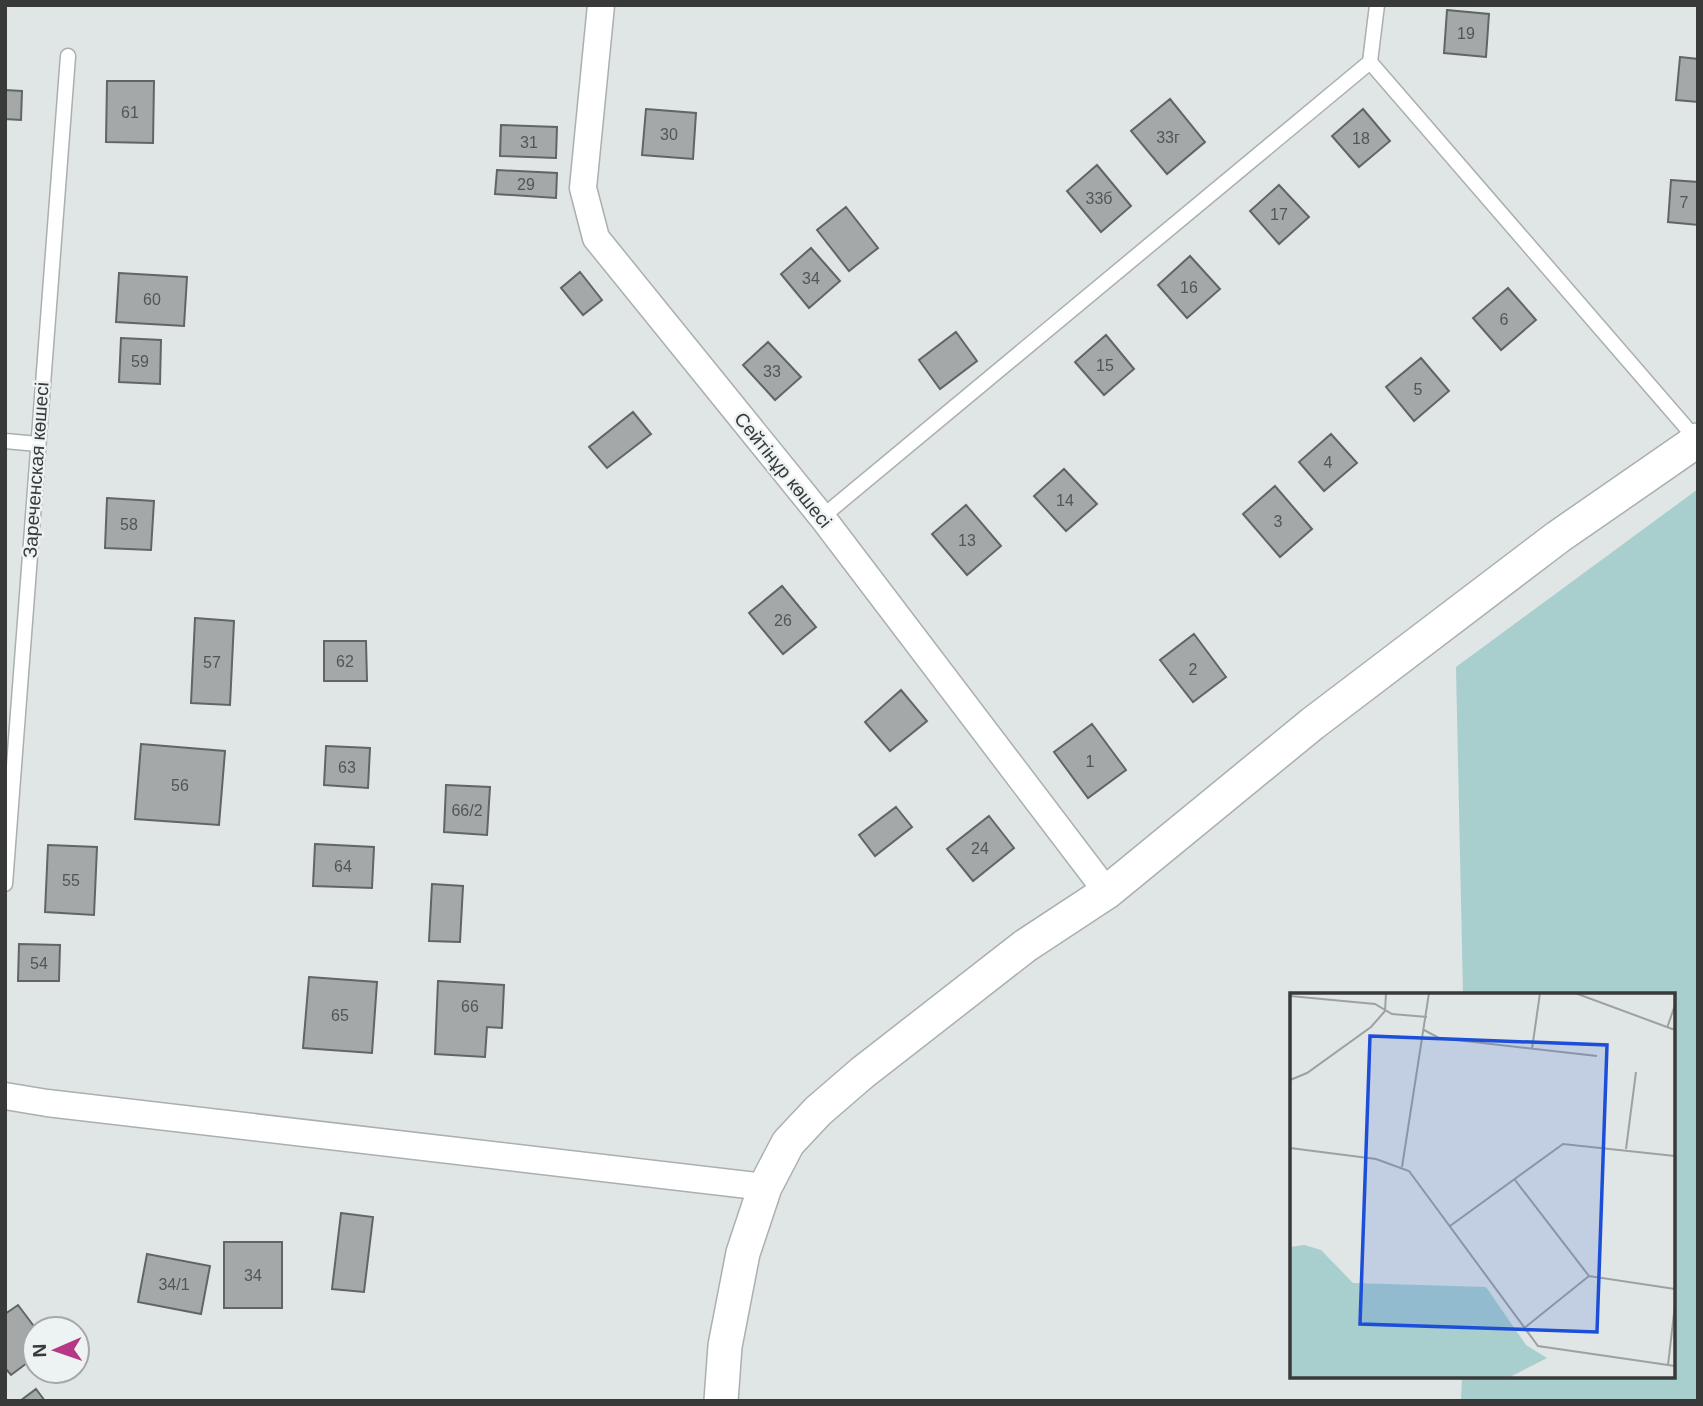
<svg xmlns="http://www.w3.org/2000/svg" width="1703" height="1406" font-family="Helvetica,sans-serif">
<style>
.green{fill:#a8cece}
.building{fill:#a4a8a8;stroke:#616565;stroke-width:2}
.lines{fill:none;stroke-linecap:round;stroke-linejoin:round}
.service-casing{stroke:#aaafaf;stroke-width:17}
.minor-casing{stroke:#aaafaf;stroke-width:29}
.tertiary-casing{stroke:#aaafaf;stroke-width:36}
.service{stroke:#fff;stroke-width:14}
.minor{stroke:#fff;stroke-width:26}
.tertiary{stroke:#fff;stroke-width:33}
.labels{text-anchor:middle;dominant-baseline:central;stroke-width:5;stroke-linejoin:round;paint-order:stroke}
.number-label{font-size:16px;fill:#535656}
.street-label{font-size:19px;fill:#383a3a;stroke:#edf2f2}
.inset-road{fill:none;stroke:#9da1a1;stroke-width:2}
.view{fill:#1d4ed8;fill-opacity:0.15;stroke:#1d4ed8;stroke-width:3.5}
.inset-edge{fill:none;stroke:#383a3a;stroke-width:3.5}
</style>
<rect width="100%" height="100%" fill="#e0e5e5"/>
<!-- green -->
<path class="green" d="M1698 489V1401H1461L1462 1376H1673V995H1463L1456 667Z"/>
<!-- building -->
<path class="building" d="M1447 10 1489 14 1486 57 1444 53Z
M1680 57 1698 59V102L1676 100Z
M107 81H154L153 143 106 142Z
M5 90 22 91 21 120 5 119Z
M1170 99 1205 142 1167 174 1131 131Z
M646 109 696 113 693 159 642 155Z
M1363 109 1390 141 1359 167 1332 136Z
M501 125 557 127 556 158 500 156Z
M1097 165 1131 206 1101 232 1067 191Z
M497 170 557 173 556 198 495 194Z
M1671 180 1698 182V225L1668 222Z
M1279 185 1309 217 1279 244 1250 211Z
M846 207 878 248 849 271 817 230Z
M811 248 840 281 809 308 781 274Z
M1190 256 1220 289 1187 318 1158 285Z
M580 272 602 300 583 315 561 288Z
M119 273 187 277 184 326 116 322Z
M1508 288 1536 320 1501 350 1473 318Z
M956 332 977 361 940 389 919 360Z
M1106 335 1134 369 1104 395 1075 362Z
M121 338 161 340 160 384 119 382Z
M768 342 801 377 775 400 743 365Z
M1421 358 1449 391 1414 421 1386 387Z
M633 412 651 434 607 468 589 447Z
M1331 434 1357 463 1324 491 1299 462Z
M1064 469 1097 504 1066 531 1034 496Z
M1275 486 1312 529 1280 557 1243 514Z
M107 498 154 501 151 550 105 548Z
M966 505 1001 546 967 575 932 534Z
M782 586 816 627 783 654 749 613Z
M195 618 234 621 230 705 191 703Z
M1194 634 1226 677 1193 702 1160 660Z
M324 641H366L367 681H324Z
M901 690 927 721 890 751 865 722Z
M1092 724 1126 770 1088 798 1054 752Z
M141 744 225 751 219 825 135 819Z
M326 746 370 748 368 788 324 785Z
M446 785 490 787 487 835 444 832Z
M896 807 912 827 875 856 859 835Z
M989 816 1014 848 973 881 947 849Z
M315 844 374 847 372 888 313 886Z
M48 845 97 847 94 915 45 912Z
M432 884 463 886 460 942 429 941Z
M19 944 60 945 59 981H18Z
M309 977 377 982 372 1053 303 1048Z
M438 981 504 985 502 1028 487 1027 485 1057 435 1054Z
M341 1213 373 1217 364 1292 332 1289Z
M224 1242H282V1308H224Z
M147 1254 210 1266 201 1314 138 1302Z
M18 1305 36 1329 35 1357 11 1375 5 1368V1314Z
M36 1389 45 1401H20Z"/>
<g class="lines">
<!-- service casing -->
<g class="service-casing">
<path id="service" d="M1377 5 1370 62 1697 440
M5 441 38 444
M822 517 1370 62
M5 884 68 56"/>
</g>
<!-- minor casing -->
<g class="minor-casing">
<path id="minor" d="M601 5 583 188 596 238 822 517 1107 892
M5 1096 47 1103 765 1187"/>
</g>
<!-- tertiary casing -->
<g class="tertiary-casing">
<path id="tertiary" d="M721 1401 725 1346 743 1253 765 1187 788 1143 818 1111 862 1073 1025 946 1107 892 1312 724 1558 537 1698 440"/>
</g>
<!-- service -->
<use href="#service" class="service"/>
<!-- minor -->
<use href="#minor" class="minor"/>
<!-- tertiary -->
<use href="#tertiary" class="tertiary"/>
</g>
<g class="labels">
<!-- number labels -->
<g class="number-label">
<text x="1466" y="33">19</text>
<text x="130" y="112">61</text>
<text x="669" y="134">30</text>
<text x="1168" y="137">33г</text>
<text x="1361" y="138">18</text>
<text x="529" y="142">31</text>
<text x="526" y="184">29</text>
<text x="1099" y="198">33б</text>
<text x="1684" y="202">7</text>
<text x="1279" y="214">17</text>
<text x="811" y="278">34</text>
<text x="1189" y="287">16</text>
<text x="152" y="299">60</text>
<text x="1504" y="319">6</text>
<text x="140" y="361">59</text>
<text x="1105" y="365">15</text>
<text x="772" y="371">33</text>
<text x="1418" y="389">5</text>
<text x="1328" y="462">4</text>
<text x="1065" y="500">14</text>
<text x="1278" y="521">3</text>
<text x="129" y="524">58</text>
<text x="967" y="540">13</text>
<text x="783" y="620">26</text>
<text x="345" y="661">62</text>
<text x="212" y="662">57</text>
<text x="1193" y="669">2</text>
<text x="1090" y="761">1</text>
<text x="347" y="767">63</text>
<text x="180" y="785">56</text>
<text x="467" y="810">66/2</text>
<text x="980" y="848">24</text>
<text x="343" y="866">64</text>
<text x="71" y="880">55</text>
<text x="39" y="963">54</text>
<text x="470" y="1006">66</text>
<text x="340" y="1015">65</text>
<text x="253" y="1275">34</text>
<text x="174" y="1284">34/1</text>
</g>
<!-- street labels -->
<g class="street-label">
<text transform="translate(36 470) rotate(-86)">Зареченская көшесі</text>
<text transform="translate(783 470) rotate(51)">Сейтінұр көшесі</text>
</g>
</g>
<!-- overview -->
<g transform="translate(1290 993)">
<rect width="385" height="385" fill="#e0e5e5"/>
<path d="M14 252 31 257 63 290 196 294 236 352 257 365 218 385H0V254Z" fill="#a8cece"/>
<path class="inset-road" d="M285 0 385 37M0 3 85 11 102 21 137 24M377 35 385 12M134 37 149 45 307 63M242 56 250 0M0 87 17 80 81 34 95 18 96 0M0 155 86 166 119 178 248 353 385 373M336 156 346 79M112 174 139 0M225 187 299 283M160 233 273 151 385 163M233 336 299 283 385 296M378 372 385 312"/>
<path class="view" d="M80 43 317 52 307 339 70 331Z"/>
<rect width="385" height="385" class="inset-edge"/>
</g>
<!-- border -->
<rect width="1703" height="1406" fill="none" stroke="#383a3a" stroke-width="14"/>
<!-- north arrow -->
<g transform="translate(56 1350) rotate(268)"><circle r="33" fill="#edf2f2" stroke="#a5a8a8" stroke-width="2"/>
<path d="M0-5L12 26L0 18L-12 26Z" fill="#b53786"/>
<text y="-10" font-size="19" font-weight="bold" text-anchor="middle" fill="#383a3a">N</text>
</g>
</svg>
